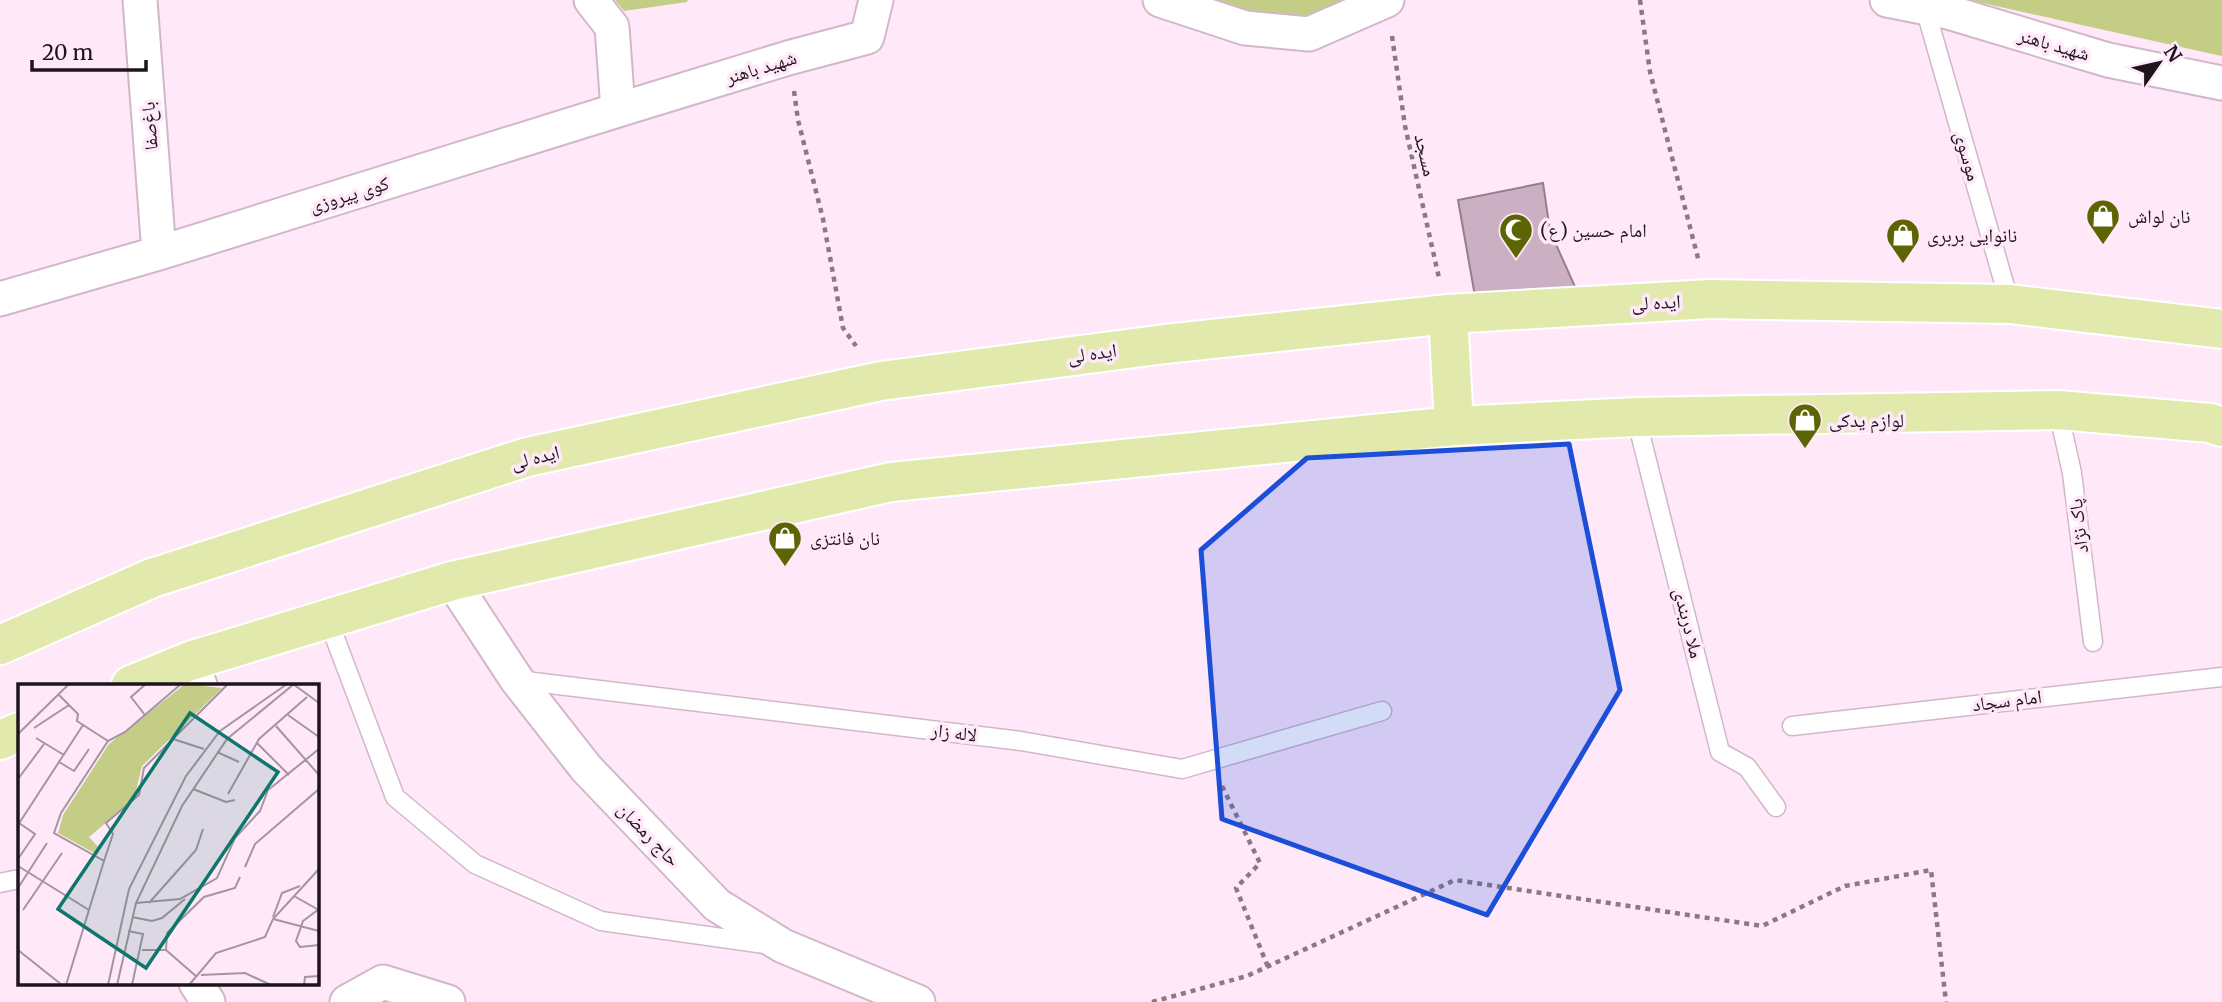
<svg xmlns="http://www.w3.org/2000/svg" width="2222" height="1002" font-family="Merriweather,'Noto Naskh Arabic',serif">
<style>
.green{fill:#c3cd86}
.building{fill:#cbb0c4;stroke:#967d90;stroke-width:2}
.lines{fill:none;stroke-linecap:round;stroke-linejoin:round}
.lane-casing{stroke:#d2b7cb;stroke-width:21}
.street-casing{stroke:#d2b7cb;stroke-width:37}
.primary-casing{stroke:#fff;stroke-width:42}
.path{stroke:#897a85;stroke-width:4.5;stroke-dasharray:5 5;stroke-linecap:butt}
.lane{stroke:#fff;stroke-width:18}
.street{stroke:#fff;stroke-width:33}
.primary{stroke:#e1e9ac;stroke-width:38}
.marked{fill:#1d4ed8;fill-opacity:0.2;stroke:#1d4ed8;stroke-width:5;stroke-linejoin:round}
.labels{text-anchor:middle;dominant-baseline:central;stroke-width:7;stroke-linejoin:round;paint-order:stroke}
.street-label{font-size:19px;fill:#1e151c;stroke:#ffe9f9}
.poi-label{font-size:19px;fill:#1e151c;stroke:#ffe9f9;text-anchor:start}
.inset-road{fill:none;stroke:#a594a1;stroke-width:2}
.view{fill:#0f766e;fill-opacity:0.15;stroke:#0f766e;stroke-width:3.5}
.inset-edge{fill:none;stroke:#1e151c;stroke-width:3.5}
</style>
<rect width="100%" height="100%" fill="#ffe9f9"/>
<!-- green -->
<path class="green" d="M615 0H688L687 2 624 11Z
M1200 0H1351L1312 18 1251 16Z
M1969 0H2222V56L2217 55Z"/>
<!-- building -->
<path class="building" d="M1543 183 1550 231 1576 289 1476 302 1458 200Z"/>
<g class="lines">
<!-- lane casing -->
<g class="lane-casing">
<path id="lane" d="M1925 8 2010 304
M2058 410 2072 473 2093 642
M1636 417 1720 752 1747 767 1776 807
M327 617 395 797 475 864 601 921 765 944
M517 680 1021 741 1182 769 1382 711
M1792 726 2222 677
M0 883 19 879"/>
</g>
<!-- street casing -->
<g class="street-casing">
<path id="street" d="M140 0 159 253
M1160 0 1245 28 1309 34 1387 0
M1887 0 1948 12 2108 60 2222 83
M618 110 788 58 867 37 876 0
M0 299 159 253 618 110 612 27 591 0
M452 581 517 680 586 768 717 905 783 946 918 1002
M190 661 200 685
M196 983 208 1002
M347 1002 383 982 448 1002"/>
</g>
<!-- primary casing -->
<g class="primary-casing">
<path id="primary" d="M1448 314 1454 426
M0 645 152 578 527 457 881 381 1165 344 1448 314 1710 299 2010 304 2222 329
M131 685 190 661 452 581 891 482 1454 426 1636 417 2058 410 2210 423 2222 427
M0 740 19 732"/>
</g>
<!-- path -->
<path class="path" d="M1640 0 1650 72 1699 262
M1392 36 1405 126 1439 278
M794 91 798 120 823 219 843 328 856 346
M1222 786 1260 863 1236 888 1268 967
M1152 1002 1247 976 1455 880 1762 926 1845 886 1931 870 1946 1002"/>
<!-- lane -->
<use href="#lane" class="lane"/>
<!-- street -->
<use href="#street" class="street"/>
<!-- primary -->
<use href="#primary" class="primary"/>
</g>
<!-- marked area -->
<path class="marked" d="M1569 444 1620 690 1487 915 1222 819 1201 550 1307 458Z"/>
<!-- icons -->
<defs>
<g id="shop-pin" transform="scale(1.75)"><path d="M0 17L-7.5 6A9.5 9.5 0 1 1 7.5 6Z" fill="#5c6403" stroke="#ffe9f9"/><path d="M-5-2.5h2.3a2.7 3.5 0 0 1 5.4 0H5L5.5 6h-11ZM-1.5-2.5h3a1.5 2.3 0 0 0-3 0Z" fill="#fff"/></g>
<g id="mosque-pin" transform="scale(1.75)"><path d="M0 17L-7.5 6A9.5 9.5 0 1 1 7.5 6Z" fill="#5c6403" stroke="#ffe9f9"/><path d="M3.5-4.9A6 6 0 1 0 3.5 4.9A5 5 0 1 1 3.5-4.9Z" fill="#fff"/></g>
</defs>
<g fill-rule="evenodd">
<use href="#shop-pin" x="2103" y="216"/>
<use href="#mosque-pin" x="1516" y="230"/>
<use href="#shop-pin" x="1903" y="235"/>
<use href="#shop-pin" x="1805" y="420"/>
<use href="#shop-pin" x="785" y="538"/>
</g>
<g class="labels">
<!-- street labels -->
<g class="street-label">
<text transform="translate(2054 44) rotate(16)">شهید باهنر</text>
<text transform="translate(761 67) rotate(-17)">شهید باهنر</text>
<text transform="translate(149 126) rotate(-94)">باغ‌صفا</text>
<text transform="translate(1426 155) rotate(77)">مسجد</text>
<text transform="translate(1968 156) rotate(74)">موسوی</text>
<text transform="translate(349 194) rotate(-17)">کوی پیروزی</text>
<text transform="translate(1656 302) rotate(-3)">ایده لى</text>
<text transform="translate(1092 353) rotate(-8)">ایده لى</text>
<text transform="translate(535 457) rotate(-14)">ایده لى</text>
<text transform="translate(2078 526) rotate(-97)">پاک نژاد</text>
<text transform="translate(1689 623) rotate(76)">ملا دربندی</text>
<text transform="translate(2007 700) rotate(-7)">امام سجاد</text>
<text transform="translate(954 732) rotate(7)">لاله زار</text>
<text transform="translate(649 834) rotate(46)">حاج رمضان</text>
</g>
<!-- poi labels -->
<g class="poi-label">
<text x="2128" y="216">نان لواش</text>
<text x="1540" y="230">امام حسین (ع)</text>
<text x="1927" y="235">نانوایی بربری</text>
<text x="1829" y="420">لوازم یدکی</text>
<text x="810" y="538">نان فانتزی</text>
</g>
</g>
<!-- overview -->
<g transform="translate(18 684)">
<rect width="301" height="301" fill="#ffe9f9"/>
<path d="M167 0 204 4 124 82 116 115 71 153 81 164 78 170 40 149 45 131 91 60Z" fill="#c3cd86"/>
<path class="inset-road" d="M230 0H252M275 0 301 19M40 10 60 30 59 37 90 57M127 31 113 13 128 0M270 31 301 53M258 42 301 91M16 44 51 21M0 50 51 0M18 54 46 71M155 55 186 65M239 59 271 91M199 68 221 78M41 78 56 87 71 65M0 95 26 60M175 105 208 118 217 116M210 110 241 55 289 13M0 141 65 41M0 175 17 150 1 139M86 177 95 150 88 139 121 111 126 84 210 0M0 182 71 226M227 183 237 160 301 105M0 204 29 159M276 212 299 225M118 219 162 215 199 194 217 154 242 127 250 106 301 65M131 219 178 166 185 145M5 226 44 169M114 233 134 237 144 234 167 215M255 233 264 209 282 202M255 235 301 247M110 247 125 250 114 301M301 261 282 263 278 257 285 237 301 225M0 266 44 301M124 266H148L149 249 186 213 217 204 222 193M148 266 179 293M183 291 227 289 253 301M48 301 86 177 36 149 43 129 90 57 107 48 163 0M90 301 111 205 168 92 202 47 269 0M99 301 118 219 164 122 209 55 276 0M171 301 198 269 247 253 255 235 301 185M286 301 287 293 301 292"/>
<path class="view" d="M172 29 260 88 128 284 40 225Z"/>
<rect width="301" height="301" class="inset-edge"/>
</g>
<!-- north arrow -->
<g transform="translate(2159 63) rotate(56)" stroke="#ffe9f9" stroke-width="5" paint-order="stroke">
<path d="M0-5L12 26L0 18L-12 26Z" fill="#1e151c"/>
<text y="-10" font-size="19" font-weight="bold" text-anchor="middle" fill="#1e151c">N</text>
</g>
<!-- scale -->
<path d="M32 60v10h114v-10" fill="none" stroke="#1e151c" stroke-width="3.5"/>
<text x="42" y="60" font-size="21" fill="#1e151c" stroke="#ffe9f9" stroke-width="5" paint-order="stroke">20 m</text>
</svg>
